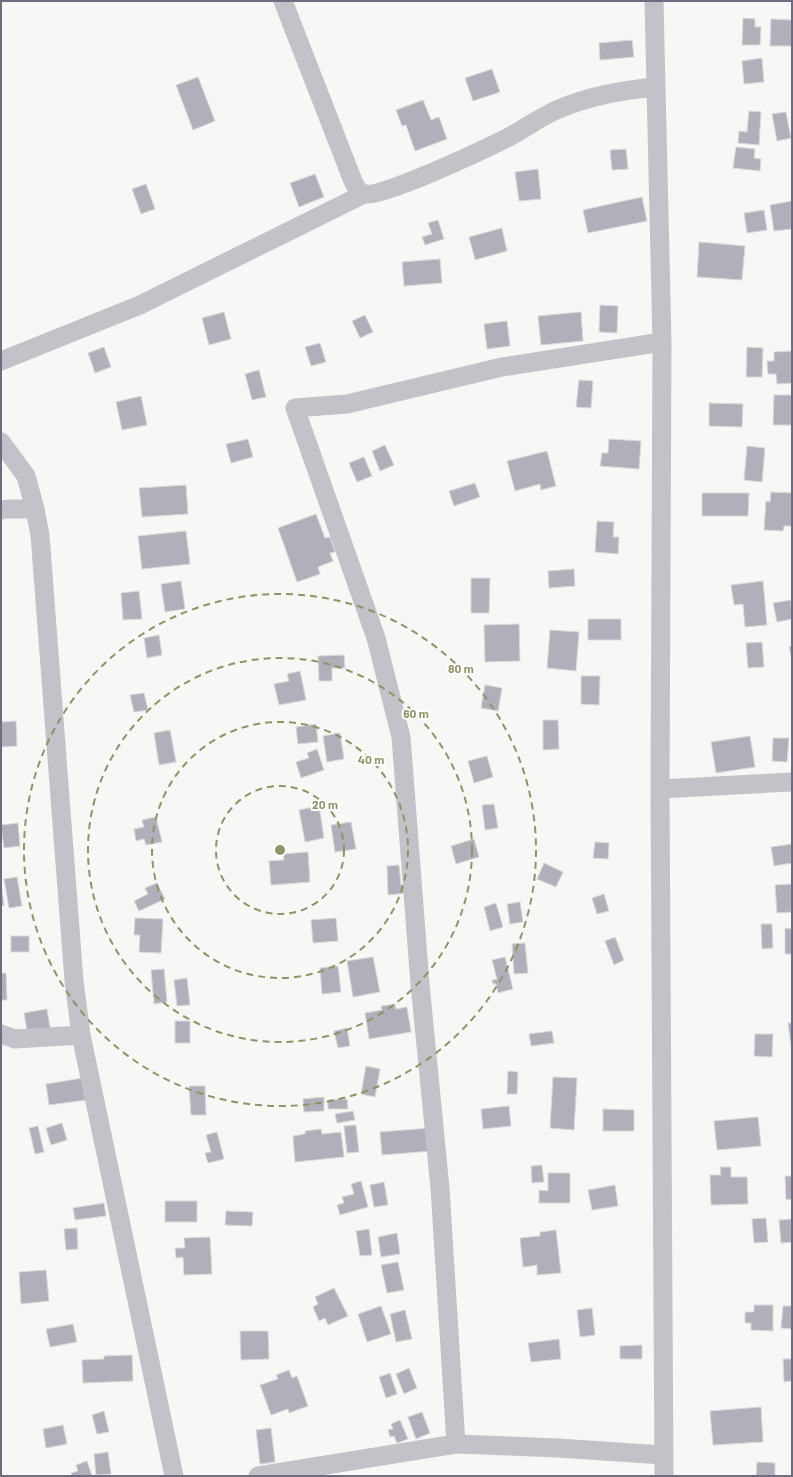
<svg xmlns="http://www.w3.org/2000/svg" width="793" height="1477" font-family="Barlow,sans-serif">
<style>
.building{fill:#b2afba;stroke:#d8d9d8}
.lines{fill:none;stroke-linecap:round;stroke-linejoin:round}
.street{stroke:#c4c2c8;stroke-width:19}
.ring{fill:none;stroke:#929268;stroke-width:2;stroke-dasharray:7 5}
.centre{fill:#929268;stroke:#fff;stroke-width:2}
.ring-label{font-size:12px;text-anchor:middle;font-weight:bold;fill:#929268;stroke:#fff;stroke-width:4;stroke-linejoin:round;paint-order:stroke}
</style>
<rect width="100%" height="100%" fill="#f6f8f5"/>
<!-- building -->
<path class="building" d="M743 18 755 19V27H761L760 45H742Z
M771 19 792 20V46H770Z
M632 40 634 57 600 60 599 43Z
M762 58 764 82 744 84 742 61Z
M492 69 500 92 473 101 465 78Z
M198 77 215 121 193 130 176 85Z
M423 100 431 120 439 117 447 139 415 151 406 125 402 126 396 110Z
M749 111 761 112 759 145 738 143 739 131 747 132Z
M786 112 791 138 777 141 772 114Z
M736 147 755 149 754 158 761 159 760 171 733 168Z
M626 149 628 169 612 170 610 150Z
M538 169 541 199 519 201 515 172Z
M315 174 324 197 299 207 290 183Z
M146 184 155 209 141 214 132 189Z
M642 197 647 221 588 233 583 210Z
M792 201V229L774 231 770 205Z
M764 210 767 230 747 233 744 213Z
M438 220 444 239 425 245 422 237 432 234 428 223Z
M502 228 507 251 475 260 469 237Z
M699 242 745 246 742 280 697 277Z
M440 259 442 283 404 286 402 262Z
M600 305 618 306 617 333 599 332Z
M224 312 231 339 209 345 202 318Z
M581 312 583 341 541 345 538 316Z
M365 315 373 332 360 338 352 321Z
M507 321 510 346 487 349 484 324Z
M320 343 326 362 311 366 305 347Z
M104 347 111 367 95 373 88 353Z
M747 347 763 348 762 377H746Z
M792 351V383L777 384 776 374H768L767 361H774V352Z
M259 370 266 397 252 400 245 374Z
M579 380 593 381 591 408 576 407Z
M774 395H792V425H773Z
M141 396 147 425 122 430 116 402Z
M709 403 743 404 742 427 709 426Z
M248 439 253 457 231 463 226 444Z
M609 439 641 441 639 469 600 466 602 453H608Z
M385 445 394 465 380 471 372 451Z
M747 446 765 448 762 482 744 480Z
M547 451 556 486 541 490 540 484 515 491 507 461Z
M364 457 372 476 357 482 349 463Z
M475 483 480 497 454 506 449 491Z
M186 485 188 514 142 517 139 488Z
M771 492 792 493V526H784L783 531 764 530 766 501 770 502Z
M702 493H749L748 516H702Z
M316 514 325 538 330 537 335 552 330 553 333 561 318 567 320 574 297 582 278 528Z
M597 521 614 522 613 537H619L618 554 595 552Z
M186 531 190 564 142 569 138 536Z
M574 569 575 586 549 588 548 571Z
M471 578H490L489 613H471Z
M181 581 185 609 165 612 161 584Z
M763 581 767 625 745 627 743 604 734 605 731 585Z
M139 591 142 619 123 620 121 593Z
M791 600 792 619 777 622 773 603Z
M588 619H621V640H588Z
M519 624 520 661 485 662 484 625Z
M550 630 579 632 576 671 547 668Z
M159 635 162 655 147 658 144 638Z
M762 642 764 667 748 668 746 643Z
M792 646V660L789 647Z
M344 655 345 668H332V681H319L318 656Z
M300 671 306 700 279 705 274 684 289 681 287 674Z
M581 676H600L599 705 581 704Z
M485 685 502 688 498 711 481 708Z
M144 693 148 710 134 712 130 695Z
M543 720H558L559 749 543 750Z
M16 721 17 746 1 747V722Z
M316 724 318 742 298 744 296 727Z
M170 730 176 762 159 765 154 733Z
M340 733 344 759 327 762 323 736Z
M750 736 755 767 716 773 711 742Z
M773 738H789L787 762 772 761Z
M317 749 324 770 301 778 296 762 309 758 307 753Z
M487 756 493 777 474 783 468 761Z
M494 804 498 828 485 830 482 805Z
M319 806 324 838 305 842 299 810Z
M156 817 162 842 146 845 144 839 136 841 134 829 144 827 142 820Z
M351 822 356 849 335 852 331 825Z
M18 823 20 846 4 848 1 825Z
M474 839 479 857 456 864 451 846Z
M595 842 609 843 608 859 593 858Z
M792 844V863L774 866 771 847Z
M308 852 310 882 271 885 269 861 284 860 283 854Z
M544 863 563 872 556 887 537 879Z
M399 865 401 885H407V893L388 895 387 866Z
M17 877 22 906 9 908 4 879Z
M1 882 4 905 1 906Z
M157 883 165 899 139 911 134 901 148 894 145 888Z
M792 884V912L777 913 775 885Z
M604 894 609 911 597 914 592 898Z
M520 902 523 922 510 924 507 904Z
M496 903 503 927 490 931 484 907Z
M135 918 163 919 161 953 139 952 140 935H134Z
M336 918 338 941 313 943 311 920Z
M761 924H772L773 948 762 949Z
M785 928 792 929V954H785Z
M11 936H29V952H11Z
M615 937 624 960 614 965 605 941Z
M525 943 528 973 514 974 512 944Z
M373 957 380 992 353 997 347 961Z
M505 957 513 989 498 993 496 984H493L492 980 497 979 492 960Z
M338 966 341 992 322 994 320 968Z
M164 969 167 1002 154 1004 151 970Z
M1 973H6L7 1000H1Z
M187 978 190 1005 177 1006 174 980Z
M395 1004 396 1009 407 1007 411 1032 369 1039 365 1013 382 1010 381 1006Z
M47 1009 51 1033 28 1037 24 1013Z
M175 1021H190V1043H175Z
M788 1023H792V1046H791Z
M347 1028 350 1046 338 1048 334 1031Z
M552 1031 554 1043 531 1046 529 1034Z
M755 1034H773L772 1057 754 1056Z
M366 1066 380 1069 375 1097 361 1094Z
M508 1071 518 1072 517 1094H507Z
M553 1077 577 1078 574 1130 550 1128Z
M83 1078 86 1100 49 1105 46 1084Z
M189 1086H205L206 1115H191Z
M324 1097V1111L304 1112 303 1099Z
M347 1099 348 1109H328V1100Z
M509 1106 511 1126 483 1129 481 1109Z
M603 1109 634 1110V1131H603Z
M353 1111 355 1120 337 1123 335 1114Z
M758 1117 761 1146 717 1150 714 1121Z
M62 1123 67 1140 51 1145 46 1128Z
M356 1125 359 1152 347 1153 344 1126Z
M38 1126 44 1152 35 1154 29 1128Z
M430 1128 431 1151 382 1155 380 1132Z
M321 1129 322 1134 341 1132 344 1157 295 1162 293 1136 305 1134V1131Z
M217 1132 224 1159 208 1163 205 1153 211 1152 206 1135Z
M542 1165 544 1182 532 1183 531 1166Z
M720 1167H731V1177H747L748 1204 711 1205 710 1175H721Z
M548 1173H570V1203H539V1190L548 1191Z
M785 1176H792V1199L786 1200Z
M361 1181 368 1207 340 1215 337 1205 344 1203 342 1197 354 1194 351 1184Z
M384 1182 388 1205 374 1207 370 1185Z
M615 1185 618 1206 592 1210 588 1190Z
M165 1201H197V1222H165Z
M104 1203 106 1216 75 1220 73 1208Z
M226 1211 253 1212 252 1226 225 1225Z
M766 1218 768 1242 754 1243 752 1219Z
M792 1219V1242L781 1243 779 1220Z
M77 1228 78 1249 66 1250 64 1229Z
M369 1229 372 1255 360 1256 356 1231Z
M556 1230 561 1273 537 1275V1265L523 1267 520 1238 540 1236V1232Z
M397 1233 400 1254 381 1257 378 1237Z
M210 1237 212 1274 184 1275 183 1257 176 1258 175 1248H185L184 1238Z
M398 1262 404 1290 387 1293 381 1265Z
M46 1270 49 1301 21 1304 19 1272Z
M334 1288 348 1316 328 1325 325 1318 319 1321 313 1307 318 1304 315 1297Z
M754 1305H773V1331L751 1330V1323H745V1312H754Z
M381 1306 391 1334 367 1342 358 1314Z
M783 1306H792V1329L781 1328Z
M592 1308 595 1335 580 1337 577 1310Z
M405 1310 412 1339 396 1342 390 1314Z
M73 1324 77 1342 50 1347 46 1329Z
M240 1331H268L269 1359 241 1360Z
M559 1339 561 1359 531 1362 528 1343Z
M642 1345V1359H620V1346Z
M132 1355 133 1381 83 1383 82 1360 104 1359V1356Z
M783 1359H792V1381L784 1382Z
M409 1368 417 1388 404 1394 396 1374Z
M289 1370 292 1378 297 1376 308 1406 289 1413 288 1409 271 1415 260 1385 278 1379 276 1375Z
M390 1373 397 1394 386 1398 379 1377Z
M761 1407 763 1442 713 1445 710 1411Z
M104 1411 109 1432 97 1434 92 1415Z
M422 1412 430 1433 416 1439 408 1417Z
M400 1420 408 1439 397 1443 394 1436 390 1437 388 1430 393 1429 391 1424Z
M63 1425 67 1444 46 1448 43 1429Z
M271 1428 275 1462 260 1464 256 1430Z
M108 1452 111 1474 96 1475 94 1454Z
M87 1461 92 1476H72L71 1473 78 1471 76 1465Z
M757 1462 775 1463V1476H756Z"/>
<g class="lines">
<!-- street -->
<path class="street" d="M283 1 353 181C356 187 358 192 365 194 381 198 483 150 503 140 522 131 539 117 559 109 589 96 623 90 656 87
M654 1 662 342 660 789 664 1476
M1 361 140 305 364 194
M1 442 26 476 35 509 40 535 74 981 81 1035 174 1476
M1 510 7 509H35
M660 789 792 782
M1 1034 15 1039 81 1035
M456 1444 440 1188 420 984 401 737 376 638 295 408 347 404 502 367 662 342
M258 1476 456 1444 558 1448 663 1455"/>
</g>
<!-- distance rings -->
<g class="ring">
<circle cx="280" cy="850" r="64"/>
<circle cx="280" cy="850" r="128"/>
<circle cx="280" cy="850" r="192"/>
<circle cx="280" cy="850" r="256"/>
</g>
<circle cx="280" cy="850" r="6" class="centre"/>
<g class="ring-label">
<text x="461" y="673">80 m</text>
<text x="416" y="718">60 m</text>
<text x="371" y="764">40 m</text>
<text x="325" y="809">20 m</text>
</g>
<!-- border -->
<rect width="793" height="1477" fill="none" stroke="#716b82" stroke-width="4"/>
</svg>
